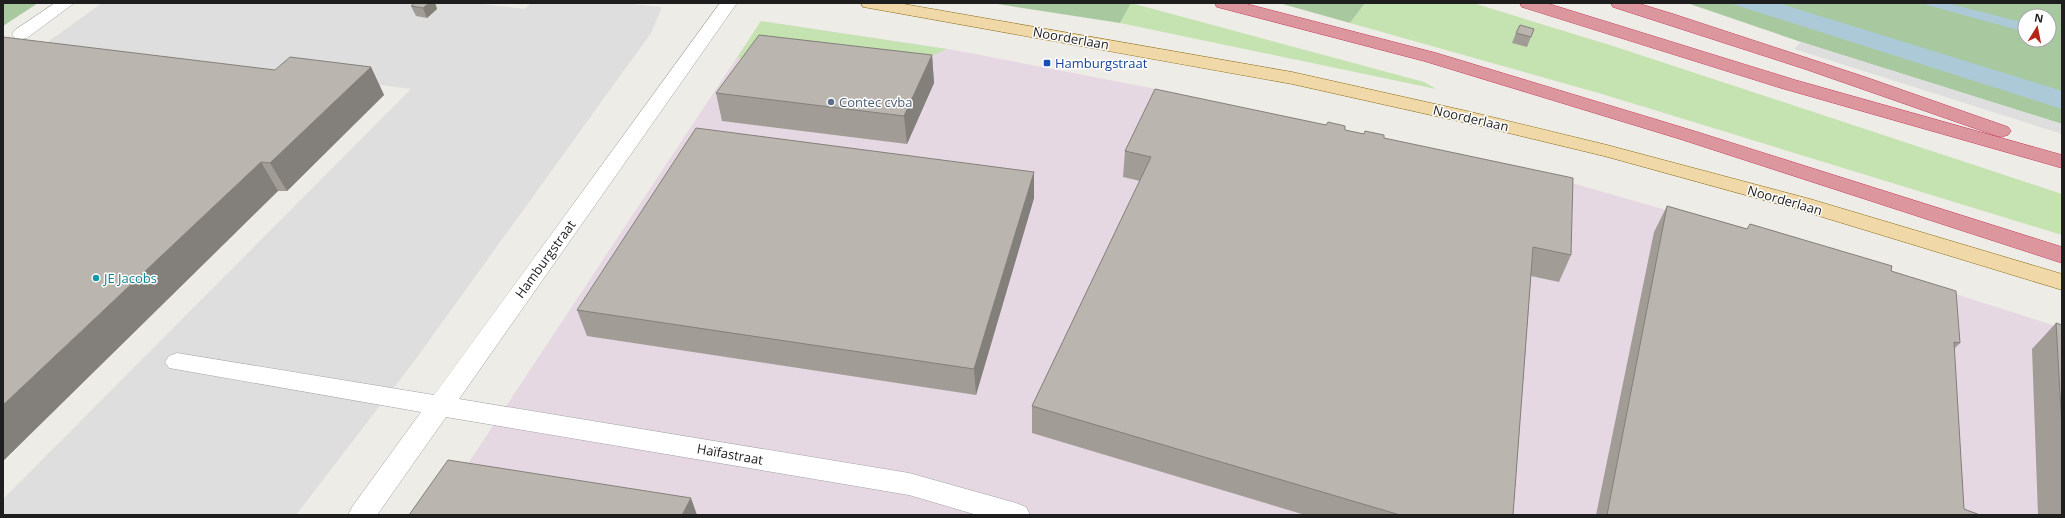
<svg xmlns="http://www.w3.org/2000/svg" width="2065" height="518" font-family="'Open Sans',sans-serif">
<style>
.industrial{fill:#e6d8e2}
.grass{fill:#c5e2b1}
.forest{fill:#a8c99f;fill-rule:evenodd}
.parking{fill:#dedede}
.water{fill:#abc9d7}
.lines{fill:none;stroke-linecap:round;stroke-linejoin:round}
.minor-casing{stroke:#a2a2a2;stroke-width:1}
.major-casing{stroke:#876a11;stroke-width:1}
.highway-casing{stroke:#c6395d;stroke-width:1}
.minor{fill:#fff;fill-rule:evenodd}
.major{fill:#f1d8a8;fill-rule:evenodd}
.highway{fill:#dc969d;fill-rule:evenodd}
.wall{fill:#a19c96}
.shaded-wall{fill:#837f7a}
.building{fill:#bbb5af;stroke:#837f7a}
.transit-dot{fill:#1a4fb4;stroke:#fff;stroke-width:1.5}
.service-dot{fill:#5c6f8a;stroke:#fff;stroke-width:1.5}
.culture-dot{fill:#0f9aa8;stroke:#fff;stroke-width:1.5}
.labels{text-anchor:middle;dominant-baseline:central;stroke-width:3;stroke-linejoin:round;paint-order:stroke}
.street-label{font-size:13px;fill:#1e1e1e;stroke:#fff}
.transit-label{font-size:13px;fill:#164399;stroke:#fff;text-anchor:start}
.service-label{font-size:13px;fill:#4e5e75;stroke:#fff;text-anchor:start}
.culture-label{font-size:13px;fill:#0d838f;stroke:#fff;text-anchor:start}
</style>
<rect width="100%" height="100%" fill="#eeece6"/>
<!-- industrial -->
<path class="industrial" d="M761 21 954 50 1151 88 1551 177 1921 283 2062 328V515H434Z"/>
<!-- grass -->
<path class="grass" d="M1131 3 1424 82 1436 89 1120 23Z
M1365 3H1473L1613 46 2047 189 2062 194V235L1602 94 1350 23Z
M761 21 947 49 892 75 737 58Z"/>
<!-- forest -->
<path class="forest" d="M3 3H38L3 26Z
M991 3H1131L1120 23Z
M1279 3H1365L1350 23Z
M1687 3H2062V124L1801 42ZM2025 16H2049V40H2025Z"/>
<!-- parking -->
<path class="parking" d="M102 3H473L525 9 531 3H621L662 7 651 33 415 360 296 515H3V499L411 89 300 75 24 59Z
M1801 42 2062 124V134L1794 49Z"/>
<!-- water -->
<path class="water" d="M1729 3H1778L2027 80 2062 91V109Z
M1920 3H1947L2025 23V32Z"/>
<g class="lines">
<!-- minor casing -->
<g class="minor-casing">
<path id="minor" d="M55 3H74L27 38 21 39 15 38 12 34 15 30Z
M720 3H737L459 399 909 473 1016 503 1026 507 1030 515H977L909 495 446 417 377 515H348L352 507 421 412 169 368 165 362 169 356 177 353 434 395Z"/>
</g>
<!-- major casing -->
<g class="major-casing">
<path id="major" d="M861 3H898L1292 72 1471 112 1607 145 1810 199 2062 274V290L1796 209 1604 156 1471 124 1292 84 869 8 863 7Z"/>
</g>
<!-- highway casing -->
<g class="highway-casing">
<path id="highway" d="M1215 3H1243L1436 53 1694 131 2062 247V263L1680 139 1424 61 1217 7Z
M1520 3H1546L1795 80 2062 155V168L1781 88 1522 7Z
M1611 3H1637L1673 14 1865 77 2008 127 2011 131 2008 135 2001 137 1994 135 1805 69 1613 7Z"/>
</g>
<!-- minor -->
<use href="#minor" class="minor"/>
<!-- major -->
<use href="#major" class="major"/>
<!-- highway -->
<use href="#highway" class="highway"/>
</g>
<!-- wall -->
<path class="wall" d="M415 3H435L437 9 427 18 416 16 411 6Z
M1534 29 1527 47 1512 43 1516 33Z
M932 55 934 83 907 144 722 121 716 93Z
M371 67 384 95 287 191H278L3 461 275 70Z
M1345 130 1384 138 1571 255 1559 282 1531 276 1513 515H1305L1032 433V406L1140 181 1123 177 1125 151Z
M1034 198 976 395 587 336 577 310Z
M1667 206 1747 229 1750 224 1891 271 1960 343 1954 349 1964 509 1980 515H1596L1654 232Z
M2056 323 2062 325V515H2038L2032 349Z"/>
<!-- shaded-wall -->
<path class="shaded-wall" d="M429 3H435L437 9 427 18 423 8Z
M932 55 934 83 907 144 904 116Z
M371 67 384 95 287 191 270 163Z
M261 162 278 191 3 461V405Z
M1034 172V198L976 395 974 369Z
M691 498 697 515H682Z"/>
<!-- building -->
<path class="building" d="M415 3H429L423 8 411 6Z
M1520 25 1534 29 1531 37 1516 33Z
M759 35 932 55 904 116 716 93Z
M3 37 275 70 290 57 371 67 270 163 261 162 3 405Z
M1155 89 1326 125 1328 122 1345 126V130L1364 134 1365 131 1384 135V138L1573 178 1571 255 1533 247 1513 515H1400L1032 406 1151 157 1125 151Z
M696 128 1034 172 974 369 577 310Z
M1667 206 1747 229 1750 224 1892 266 1891 271 1956 291 1960 343 1954 342 1964 509 1980 515H1607Z
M2056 323 2062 325V429Z
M448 460 691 498 682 515H409Z"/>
<!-- markers -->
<rect class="transit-dot" x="1043" y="59" width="8" height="8" rx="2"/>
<circle class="service-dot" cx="831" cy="102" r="4"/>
<circle class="culture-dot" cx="96" cy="278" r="4"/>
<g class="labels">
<!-- street labels -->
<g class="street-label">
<text transform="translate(1071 38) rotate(10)">Noorderlaan</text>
<text transform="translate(1471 118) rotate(13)">Noorderlaan</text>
<text transform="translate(1785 200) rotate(16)">Noorderlaan</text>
<text transform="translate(545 259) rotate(-54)">Hamburgstraat</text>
<text transform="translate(730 454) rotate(10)">Haïfastraat</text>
</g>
<!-- transit labels -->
<g class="transit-label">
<text x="1055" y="63">Hamburgstraat</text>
</g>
<!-- service labels -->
<g class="service-label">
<text x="839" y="102">Contec cvba</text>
</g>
<!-- culture labels -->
<g class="culture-label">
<text x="104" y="278">JE Jacobs</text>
</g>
</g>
<!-- border -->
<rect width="2065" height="518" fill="none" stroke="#1e1e1e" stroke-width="8"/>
<!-- north arrow -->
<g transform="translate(2037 28) rotate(10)"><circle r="19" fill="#ffffff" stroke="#a5a5a5"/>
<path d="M0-3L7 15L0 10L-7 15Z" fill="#b52517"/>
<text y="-6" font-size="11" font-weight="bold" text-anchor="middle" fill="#1e1e1e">N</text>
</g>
</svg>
